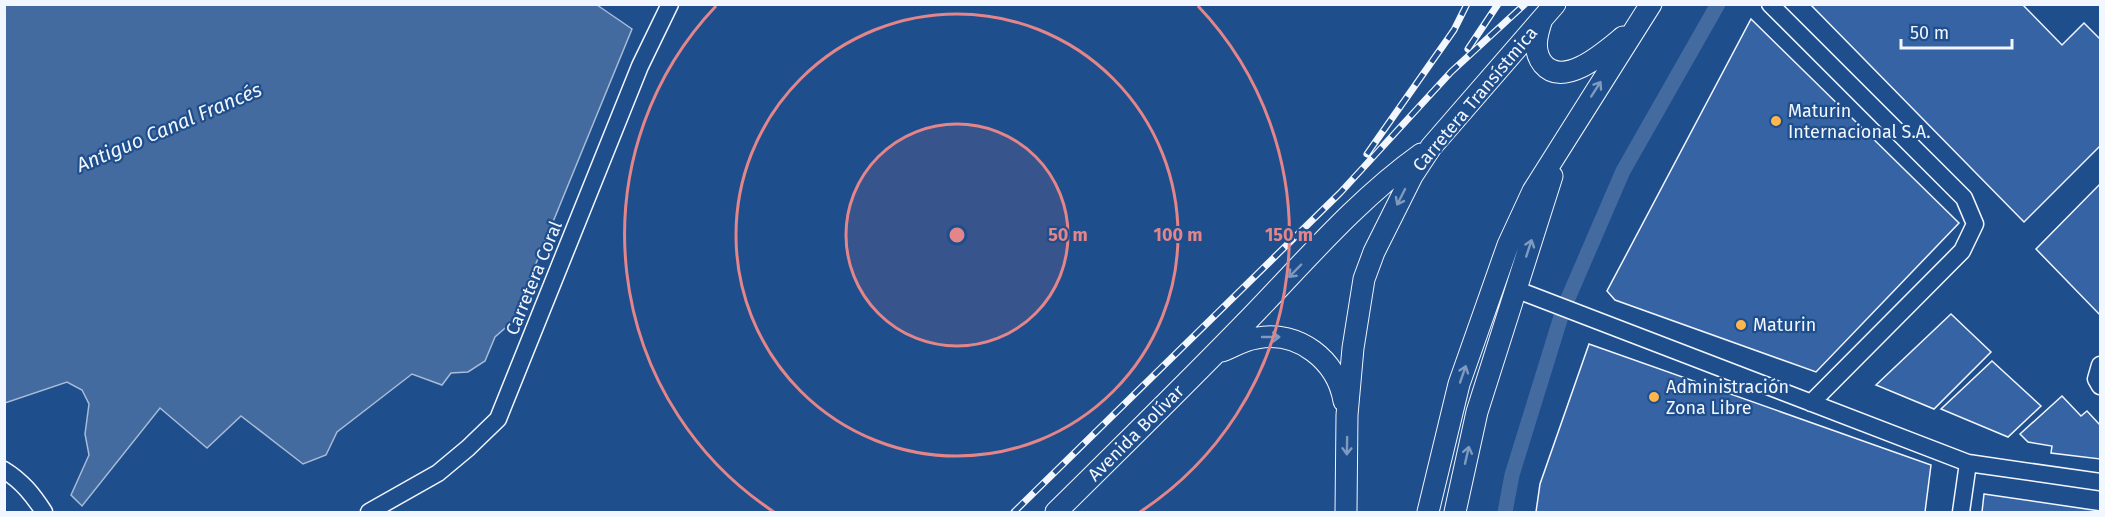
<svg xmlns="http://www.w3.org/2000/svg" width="2105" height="517" font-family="'Fira Sans',sans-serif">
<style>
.water{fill:#446ba0;stroke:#a8bbd7;stroke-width:1.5}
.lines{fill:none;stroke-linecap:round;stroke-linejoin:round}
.canal{stroke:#446ba0;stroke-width:15}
.building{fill:#3563a3;stroke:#f2f6ff;stroke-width:1.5}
.minor-casing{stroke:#f2f6ff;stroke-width:19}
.major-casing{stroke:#f2f6ff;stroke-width:23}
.minor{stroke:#1f4e8c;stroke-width:16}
.major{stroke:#1f4e8c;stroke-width:21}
.rail-casing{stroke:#f2f6ff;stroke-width:7}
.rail{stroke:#1f4e8c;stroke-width:4.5;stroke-dasharray:14;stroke-linecap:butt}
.oneway{stroke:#7e9ac0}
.ring{fill:none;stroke:#e38589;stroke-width:3}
.poi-dot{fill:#ffb74d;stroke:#1f4e8c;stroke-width:2}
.labels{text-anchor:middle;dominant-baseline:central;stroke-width:4.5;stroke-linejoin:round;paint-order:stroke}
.street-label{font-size:18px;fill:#f2f6ff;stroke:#1f4e8c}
.poi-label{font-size:18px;fill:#f2f6ff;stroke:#1f4e8c;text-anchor:start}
.water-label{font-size:20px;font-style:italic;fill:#f2f6ff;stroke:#1f4e8c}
.centre{fill:#e38589;stroke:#1f4e8c;stroke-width:3}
.ring-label{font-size:18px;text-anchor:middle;font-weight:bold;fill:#e38589;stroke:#1f4e8c;stroke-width:4.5;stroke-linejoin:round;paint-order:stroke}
</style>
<rect width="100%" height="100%" fill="#1f4e8c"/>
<!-- water -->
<path class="water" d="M597 5 632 29 512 322 495 337 485 361 468 372 451 373 442 385 412 374 337 432 326 455 303 464 241 416 207 448 160 408 82 506 71 495 89 455 85 434 89 404 82 390 67 382 5 403V5Z"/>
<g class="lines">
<!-- canal -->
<path class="canal" d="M1505 512 1512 475 1563 310 1623 171 1718 4"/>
</g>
<!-- building -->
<path class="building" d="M1810 4H2022L2062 45 2084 23 2100 39V146L2024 222Z
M1751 19 1959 223 1816 372 1615 300 1607 291Z
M2100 184V315L2036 249Z
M1951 314 1991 352 1934 409 1876 385Z
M1589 344 1931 465 1925 512H1536L1540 484Z
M1992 361 2041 406 2008 437 1941 409Z
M2062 396 2081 416 2087 411 2100 425V459L2051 453 2052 446 2028 442 2020 434Z
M1984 494 2100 511V512H1982Z"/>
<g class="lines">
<!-- minor casing -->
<g class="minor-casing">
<path id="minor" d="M1770 4 1964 198 1975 224 1962 251 1811 403
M1515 289 1968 463 2100 482
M2100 365 2096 379 2100 386
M4 470C22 481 33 495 44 512
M369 512 438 473 468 448 498 419 640 66 670 4
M1961 512 1968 463"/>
</g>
<!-- major casing -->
<g class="major-casing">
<path id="major" d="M1542 19C1537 34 1532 50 1543 64 1564 89 1606 51 1623 37
M1222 351C1233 347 1245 339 1257 338 1298 330 1337 360 1344 401
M1056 512C1122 447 1188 382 1253 315 1307 259 1358 199 1421 154
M1346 512 1347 415 1353 348 1364 279 1374 252 1412 176 1431 147 1555 4
M1428 512 1459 384 1508 245 1533 191 1651 4
M1455 512 1477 412 1552 176"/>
</g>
<!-- minor -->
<use href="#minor" class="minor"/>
<!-- major -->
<use href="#major" class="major"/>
<!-- rail casing -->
<g class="rail-casing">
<path id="rail" d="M1468 49 1498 4
M1367 154 1454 30 1467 4
M1014 512 1340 193 1451 72 1525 4"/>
</g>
<!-- rail -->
<use href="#rail" class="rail"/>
</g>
<!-- one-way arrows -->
<defs><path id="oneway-shaft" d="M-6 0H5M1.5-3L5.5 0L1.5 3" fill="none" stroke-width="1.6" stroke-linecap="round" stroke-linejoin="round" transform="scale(1.5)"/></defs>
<g class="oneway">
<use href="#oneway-shaft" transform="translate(1596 89) rotate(-57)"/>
<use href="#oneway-shaft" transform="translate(1401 197) rotate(117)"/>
<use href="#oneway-shaft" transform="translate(1529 248) rotate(-72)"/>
<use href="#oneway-shaft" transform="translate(1295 271) rotate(134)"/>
<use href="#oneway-shaft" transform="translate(1271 337)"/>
<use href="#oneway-shaft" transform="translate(1463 374) rotate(-71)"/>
<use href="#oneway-shaft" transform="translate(1347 446) rotate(91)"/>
<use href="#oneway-shaft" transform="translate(1467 455) rotate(-77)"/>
</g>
<!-- distance rings -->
<circle cx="957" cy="235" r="111" fill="#e38589" fill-opacity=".12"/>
<g class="ring">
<circle cx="957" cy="235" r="111"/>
<circle cx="957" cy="235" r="221"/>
<path d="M774 512A332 332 0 0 1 716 6M1198 6A332 332 0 0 1 1140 512"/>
</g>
<!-- markers -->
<g class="poi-dot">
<circle cx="1776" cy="121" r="6"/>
<circle cx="1741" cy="325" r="6"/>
<circle cx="1654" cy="397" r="6"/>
</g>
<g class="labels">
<!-- street labels -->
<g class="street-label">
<text transform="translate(1475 99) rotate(-50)">Carretera Transístmica</text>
<text transform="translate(534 278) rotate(-68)">Carretera Coral</text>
<text transform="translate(1136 433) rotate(-45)">Avenida Bolívar</text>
</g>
<!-- poi labels -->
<g class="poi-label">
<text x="1788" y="111">Maturin<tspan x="1788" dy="21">Internacional S.A.</tspan></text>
<text x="1753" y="325">Maturin</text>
<text x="1666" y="387">Administración<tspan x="1666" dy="21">Zona Libre</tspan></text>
</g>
<!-- water labels -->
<g class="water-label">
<text transform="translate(169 127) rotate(-23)">Antiguo Canal Francés</text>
</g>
</g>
<circle cx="957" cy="235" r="9" class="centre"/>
<g class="ring-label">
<text x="1068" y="241">50 m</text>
<text x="1178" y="241">100 m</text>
<text x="1289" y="241">150 m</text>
</g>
<!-- border -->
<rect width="2105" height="517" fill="none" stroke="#f2f6ff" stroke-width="12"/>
<!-- scale -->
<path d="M1901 39v9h111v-9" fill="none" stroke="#f2f6ff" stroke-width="3"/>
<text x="1910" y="39" font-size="18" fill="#f2f6ff" stroke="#1f4e8c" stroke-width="4.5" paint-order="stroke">50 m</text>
</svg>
